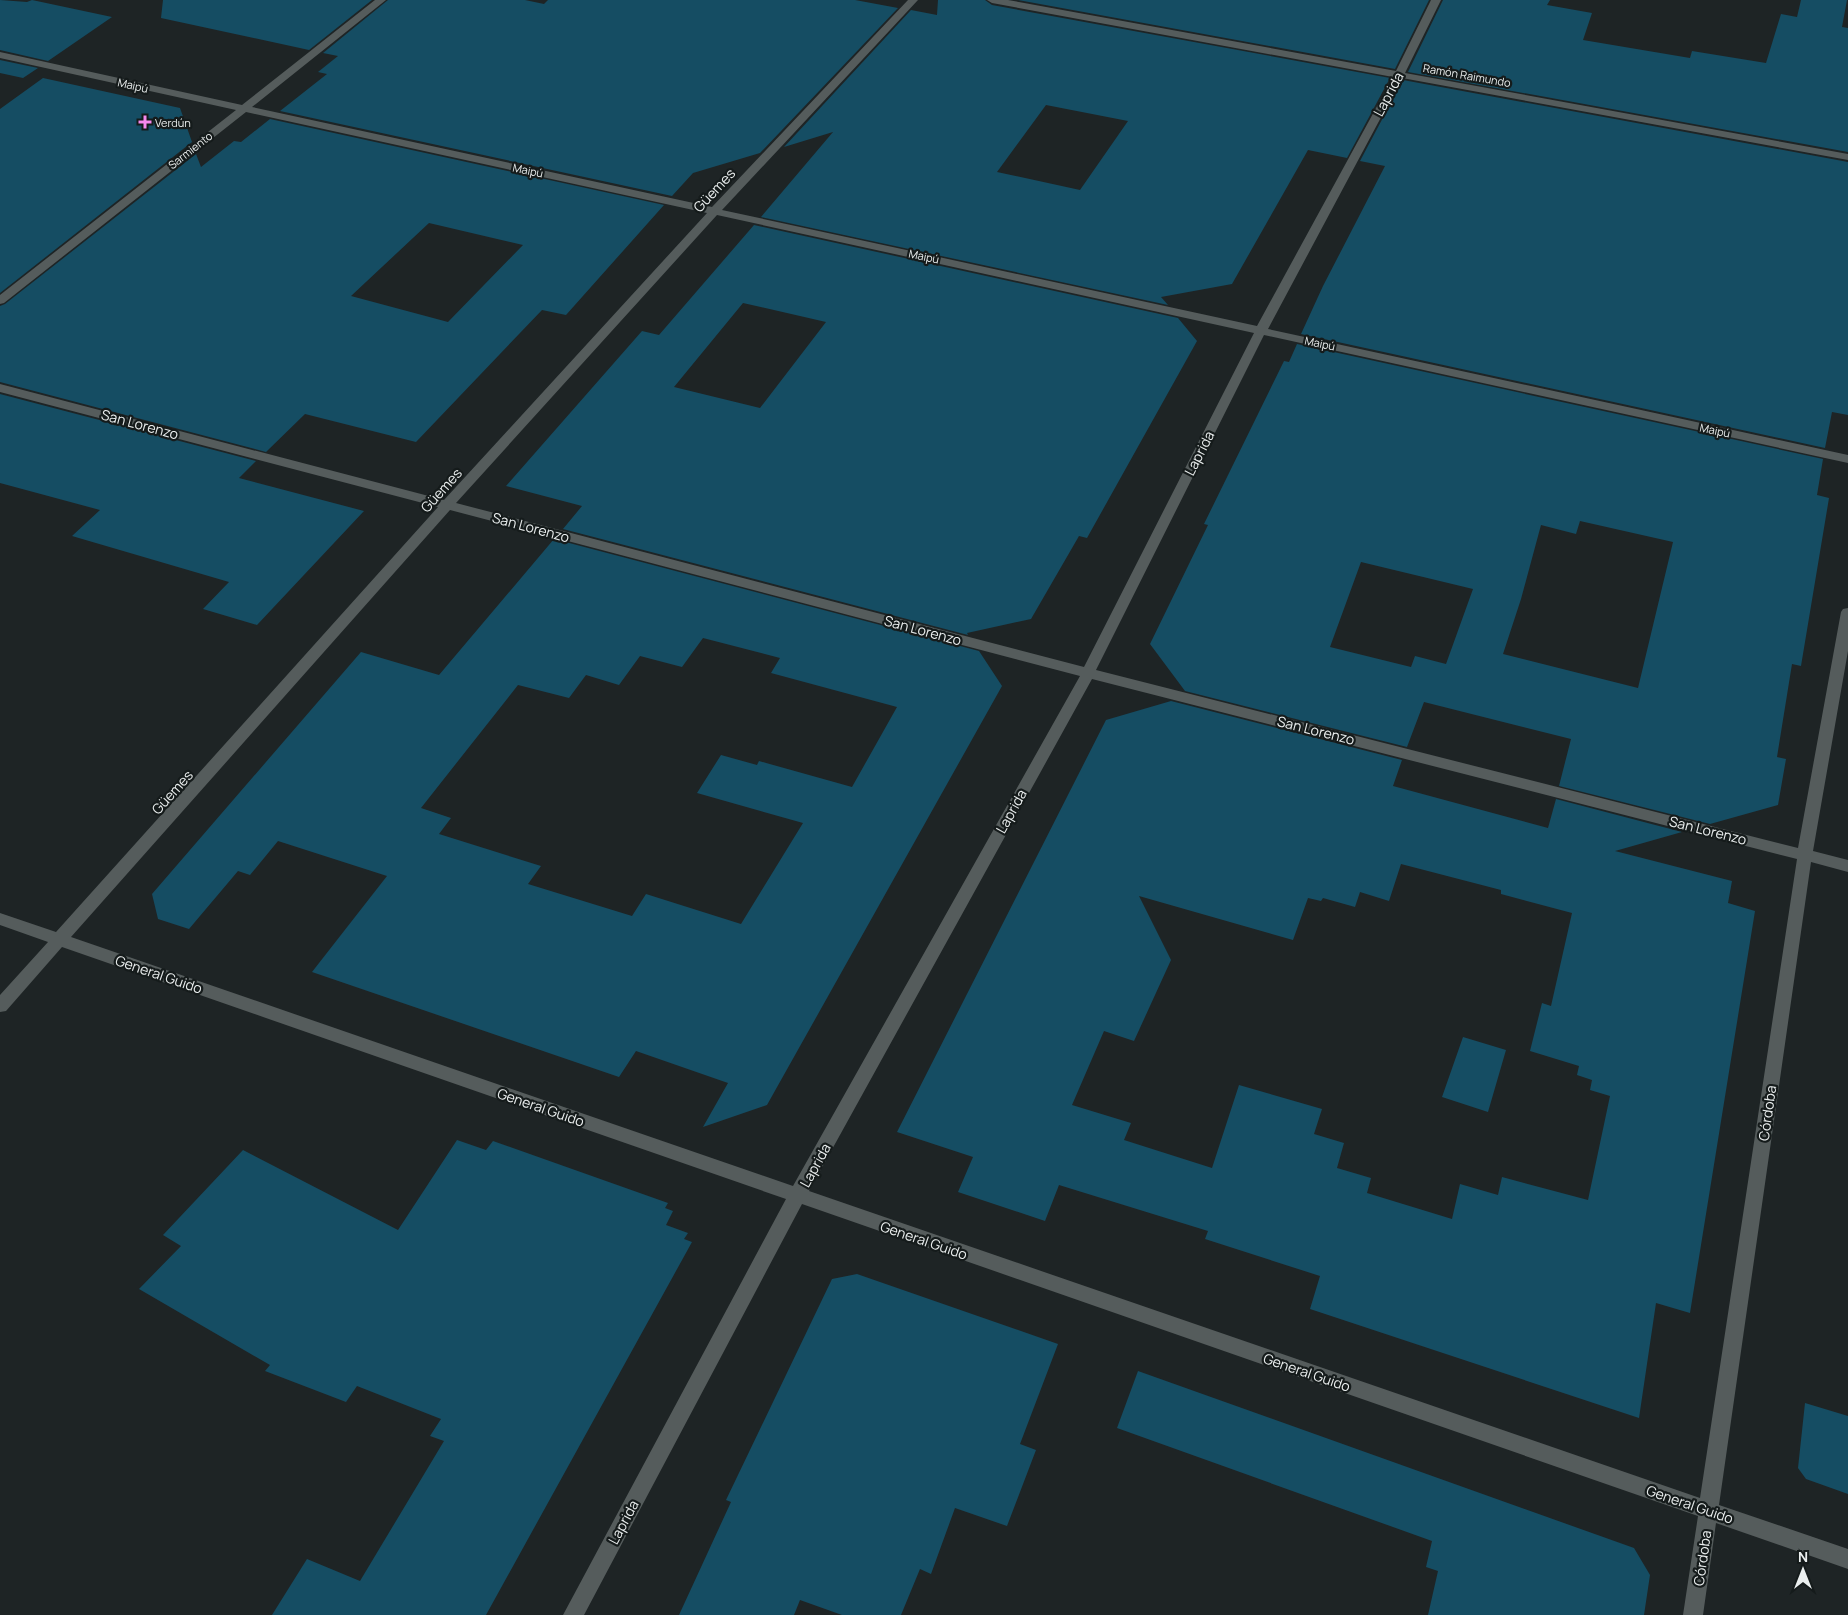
<svg xmlns="http://www.w3.org/2000/svg" width="1848" height="1615" font-family="Manrope,sans-serif">
<style>
.building{fill:#154d63;fill-rule:evenodd}
.lines{fill:none;stroke-linecap:round;stroke-linejoin:round}
.minor{fill:#555c5c;fill-rule:evenodd}
.poi-dot{fill:#f688ed;stroke:#151b1b;stroke-width:2}
.labels{text-anchor:middle;dominant-baseline:central;stroke-width:4.5;stroke-linejoin:round;paint-order:stroke}
.far-street-label{font-size:11px;fill:#eaeeee;stroke:#151b1b}
.far-poi-label{font-size:11px;fill:#eaeeee;stroke:#151b1b;text-anchor:start}
.street-label{font-size:14px;fill:#eaeeee;stroke:#151b1b}
</style>
<rect width="100%" height="100%" fill="#1e2425"/>
<!-- building -->
<path class="building" d="M0 0 27 2 32 0 112 17 48 61 0 50Z
M163 0H372L309 50 161 18Z
M388 0H525L544 4 548 0H855L898 8 760 153 693 173 672 196 280 111 327 74 318 72 338 56 323 53Z
M938 0H985L992 5 1390 78 1347 158 1308 150 1232 284 1161 297 1168 305 761 217 833 132 784 147 911 10 937 15ZM1046 105 1128 121 1080 190 997 172Z
M1018 0H1429L1395 69Z
M1443 0H1550L1547 5 1592 13 1583 40 1690 58 1692 51 1766 63 1781 14 1797 17 1801 0H1847L1842 27 1848 28V152L1408 72Z
M0 60 38 68 23 78 0 73Z
M43 78 180 108 192 142 0 293V109Z
M1403 80 1848 162V415L1832 412 1825 448 1301 334 1323 286 1385 166 1360 161Z
M270 119 664 205 566 315 542 310 416 442 305 414 266 452 0 382V306L5 304 196 154 201 167 234 141 241 142ZM429 223 523 245 448 322 351 296Z
M754 225 1178 318 1197 341 1087 538 1079 536 1031 619 967 633 968 635 563 529 582 506 506 486 642 331 659 335ZM743 303 826 322 760 408 674 387Z
M1297 344 1823 459 1817 495 1829 498 1801 666 1792 664 1777 757 1786 759 1778 805 1710 824 1559 786 1571 739 1424 702 1407 747 1185 691 1150 644 1208 525 1204 524 1284 361 1289 362ZM1580 521 1673 542 1638 688 1503 654 1521 599 1541 525 1576 534ZM1361 562 1473 589 1446 664 1415 656 1411 667 1330 647Z
M0 394 256 461 239 478 364 511 257 625 203 609 229 582 72 536 100 510 0 483Z
M554 539 979 651 1002 686 767 1105 703 1127 728 1083 636 1051 619 1077 312 972 387 876 278 841 250 875 238 871 189 929 158 919 152 894 361 652 439 675ZM703 638 780 658 771 673 897 707 852 787 759 761 757 765 721 755 697 793 803 823 741 924 646 894 632 916 528 884 541 866 439 834 451 818 421 808 518 685 569 698 586 675 619 685 640 656 682 667Z
M1171 701 1402 760 1393 786 1548 828 1556 799 1682 832 1615 851 1732 881 1728 903 1755 911 1690 1313 1656 1303 1639 1418 1310 1309 1320 1276 1205 1239 1208 1231 1059 1185 1045 1221 958 1192 973 1157 897 1132 1106 720ZM1401 864 1501 890V894L1572 913 1551 1006 1542 1003 1530 1051 1579 1066 1577 1075 1592 1080 1590 1090 1610 1096 1588 1200 1502 1177 1498 1195 1460 1184 1452 1219 1367 1193 1371 1178 1337 1168 1344 1143 1314 1134 1322 1109 1239 1085 1212 1168 1124 1140 1131 1123 1072 1105 1104 1031 1134 1041 1171 960 1139 896 1293 940 1308 898 1321 901 1323 898 1355 907 1360 892 1389 901Z
M1463 1037 1506 1050 1488 1112 1442 1097Z
M457 1140 486 1150 493 1141 668 1203 665 1208 673 1211 666 1225 688 1233 684 1239 692 1242 486 1615H272L307 1559 360 1581 444 1441 430 1436 441 1419 357 1386 346 1402 265 1371 270 1365 139 1289 181 1246 163 1235 243 1150 398 1230Z
M857 1274 1058 1344 1020 1444 1036 1450 1007 1526 955 1508 931 1574 920 1569 901 1615H842L800 1600 794 1615H679L731 1502 726 1500 832 1279Z
M1138 1371 1634 1548 1650 1575 1644 1615H1428L1438 1571 1426 1567 1432 1541 1117 1428Z
M1805 1403 1848 1416V1494L1806 1479 1798 1468Z"/>
<g class="lines">
<!-- minor -->
<path class="minor" d="M375 0H386L252 107 712 207 908 0H918L722 210 1257 326 1393 77 992 3 987 0H1008L1396 71 1431 0H1441L1405 73 1848 154V160L1402 78 1268 329 1848 455V463L1264 335 1096 670 1798 848 1841 612 1843 609 1848 608V651L1813 851 1848 860V872L1811 862 1719 1505 1848 1549V1569L1716 1523 1703 1615H1683L1698 1516 802 1204 584 1615H563L786 1199 62 947 6 1011 0 1012V995L48 942 0 925V913L56 932 438 507 0 392V384L444 500 707 213 246 112 4 303 0 304V295L236 110 0 58V52L242 105ZM717 215 1254 333 1084 667 456 503ZM450 510 1080 676 793 1186 71 937ZM1092 679 1797 859 1700 1498 809 1191Z"/>
</g>
<!-- markers -->
<path class="poi-dot" d="M142.5 114.5h5v5h5v5h-5v5h-5v-5h-5v-5h5z"/>
<g class="labels">
<!-- far-street labels -->
<g class="far-street-label">
<text transform="translate(1467 75) rotate(10)">Ramón Raimundo</text>
<text transform="translate(133 85) rotate(13)">Maipú</text>
<text transform="translate(190 150) rotate(-38)">Sarmiento</text>
<text transform="translate(528 170) rotate(12)">Maipú</text>
<text transform="translate(924 256) rotate(12)">Maipú</text>
<text transform="translate(1320 343) rotate(12)">Maipú</text>
<text transform="translate(1715 430) rotate(12)">Maipú</text>
</g>
<!-- far-poi labels -->
<g class="far-poi-label">
<text x="155" y="122">Verdún</text>
</g>
<!-- street labels -->
<g class="street-label">
<text transform="translate(1388 94) rotate(-62)">Laprida</text>
<text transform="translate(714 190) rotate(-47)">Güemes</text>
<text transform="translate(140 424) rotate(15)">San Lorenzo</text>
<text transform="translate(1199 453) rotate(-63)">Laprida</text>
<text transform="translate(441 490) rotate(-48)">Güemes</text>
<text transform="translate(531 527) rotate(15)">San Lorenzo</text>
<text transform="translate(923 630) rotate(15)">San Lorenzo</text>
<text transform="translate(1316 730) rotate(14)">San Lorenzo</text>
<text transform="translate(172 792) rotate(-48)">Güemes</text>
<text transform="translate(1011 811) rotate(-61)">Laprida</text>
<text transform="translate(1708 830) rotate(14)">San Lorenzo</text>
<text transform="translate(159 974) rotate(19)">General Guido</text>
<text transform="translate(541 1107) rotate(19)">General Guido</text>
<text transform="translate(1767 1113) rotate(-82)">Córdoba</text>
<text transform="translate(815 1165) rotate(-61)">Laprida</text>
<text transform="translate(924 1240) rotate(19)">General Guido</text>
<text transform="translate(1307 1372) rotate(19)">General Guido</text>
<text transform="translate(1690 1504) rotate(19)">General Guido</text>
<text transform="translate(623 1522) rotate(-62)">Laprida</text>
<text transform="translate(1702 1558) rotate(-82)">Córdoba</text>
</g>
</g>
<!-- north arrow -->
<g transform="translate(1803 1570)" stroke="#151b1b" stroke-width="4" paint-order="stroke">
<path d="M0-4L9 19L0 12L-9 19Z" fill="#eaeeee"/>
<text y="-8" font-size="14" font-weight="bold" text-anchor="middle" fill="#eaeeee">N</text>
</g>
</svg>
